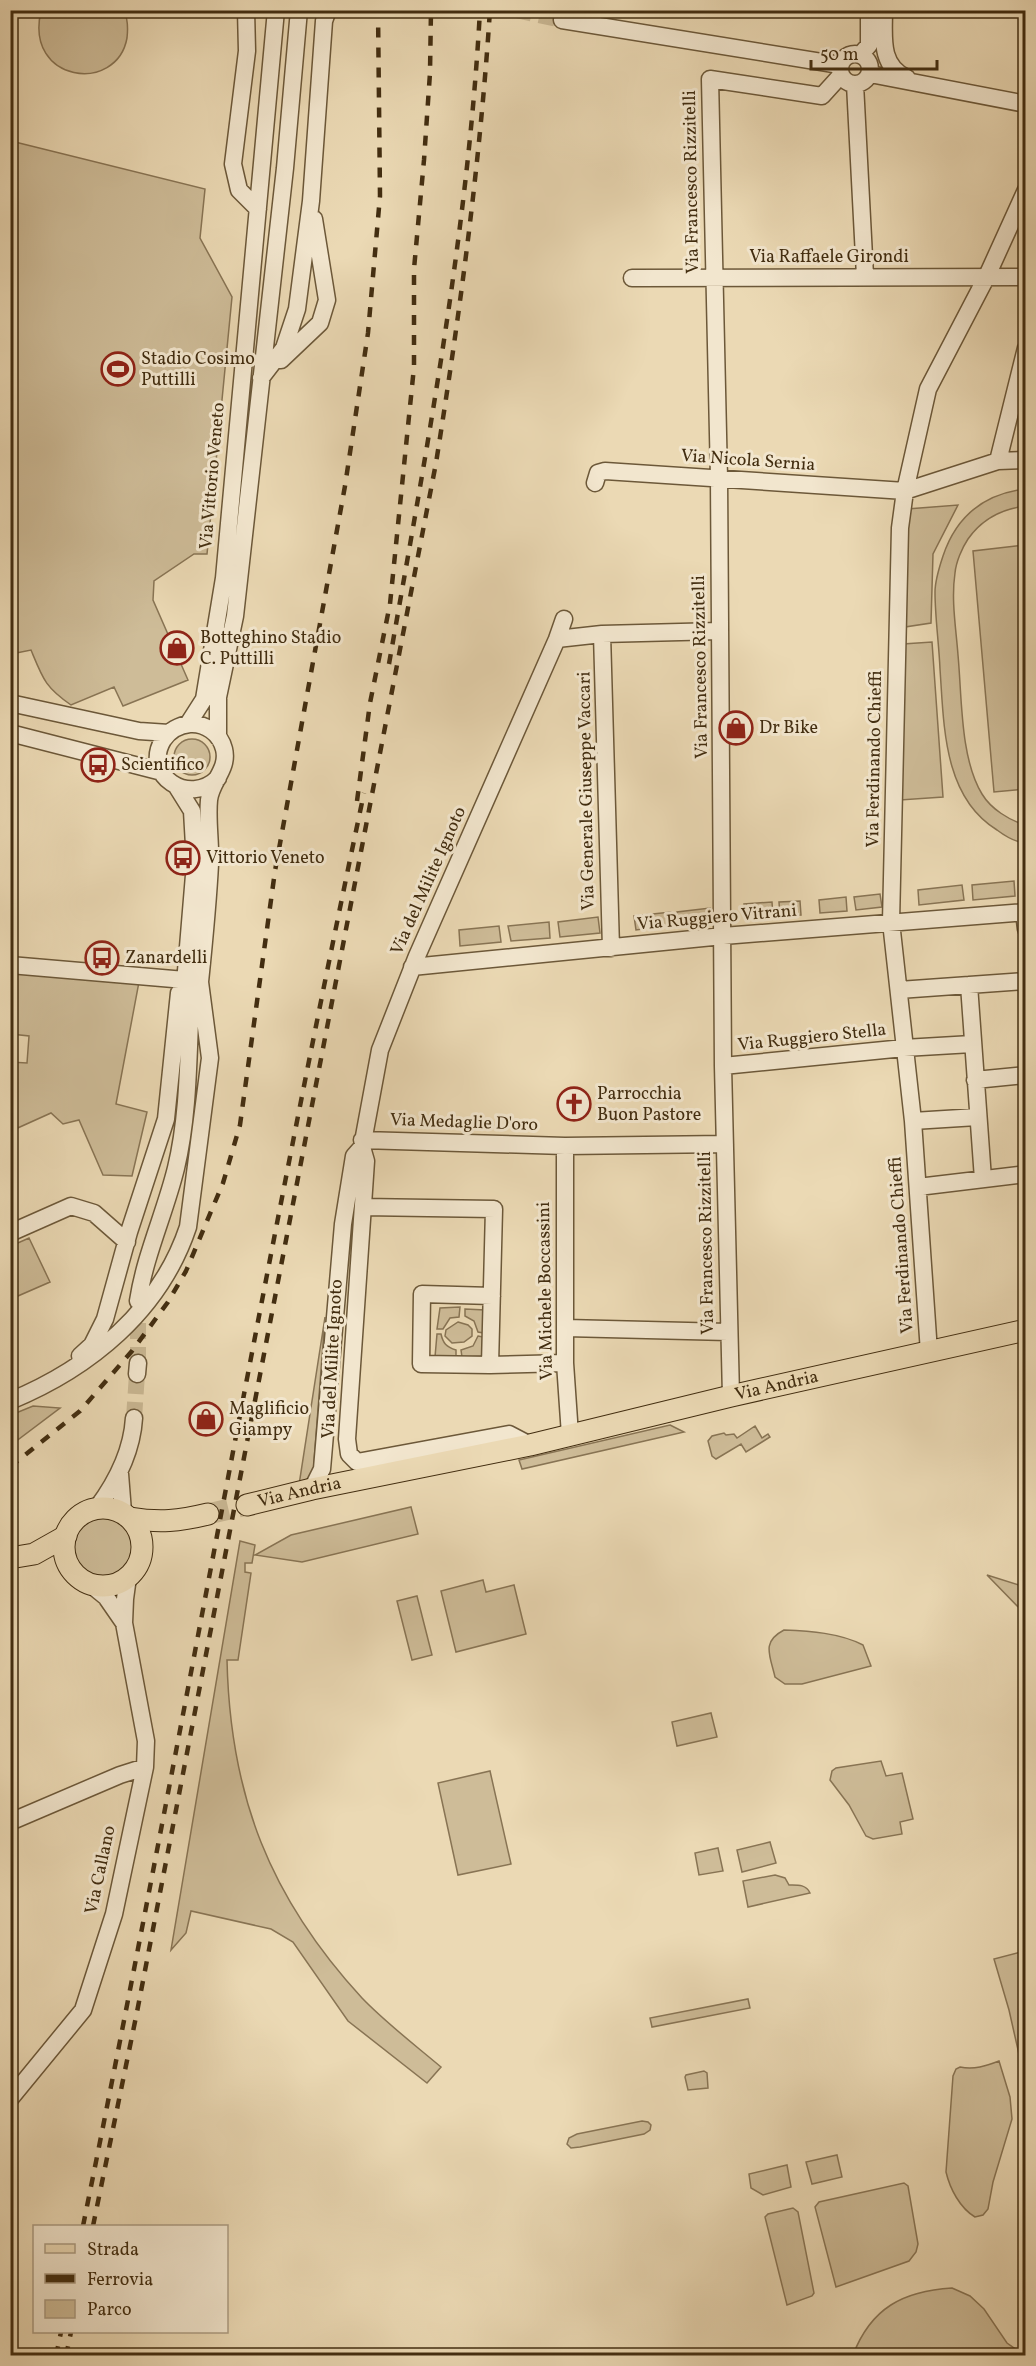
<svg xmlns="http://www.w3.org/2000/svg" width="1036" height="2366" font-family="Vollkorn,serif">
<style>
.green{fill:#cebc98;stroke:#887454;stroke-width:1.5}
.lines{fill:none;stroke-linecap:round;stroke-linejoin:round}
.minor-tunnel{stroke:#c9b793;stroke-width:16;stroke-dasharray:16 8;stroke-linecap:butt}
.major-tunnel{stroke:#c9b793;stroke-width:21;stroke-dasharray:21 10;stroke-linecap:butt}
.minor-casing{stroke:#6c5839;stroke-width:19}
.major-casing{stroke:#422d10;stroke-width:23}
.minor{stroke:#f2e6ce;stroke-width:16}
.major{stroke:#ebd9b4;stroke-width:21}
.rail{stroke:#422d10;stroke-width:4.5;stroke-dasharray:10 10;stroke-linecap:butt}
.labels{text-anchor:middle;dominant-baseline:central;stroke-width:6;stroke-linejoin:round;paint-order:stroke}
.street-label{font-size:18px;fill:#422d10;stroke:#f2e6ce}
.poi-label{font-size:18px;fill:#422d10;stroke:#f2e6ce;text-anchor:start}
</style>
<rect width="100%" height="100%" fill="#ebd9b4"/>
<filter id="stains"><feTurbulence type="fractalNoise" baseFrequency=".00333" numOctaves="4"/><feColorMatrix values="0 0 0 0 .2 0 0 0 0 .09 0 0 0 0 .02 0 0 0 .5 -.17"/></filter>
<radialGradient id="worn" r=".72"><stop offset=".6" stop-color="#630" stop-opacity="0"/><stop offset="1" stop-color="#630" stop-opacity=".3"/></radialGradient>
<!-- green -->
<path class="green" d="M124 11C128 19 128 29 127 38 117 94 24 83 41 11Z
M11 141 205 189 200 238 232 297 207 554H194L154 581 153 600 188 680 123 706 114 687 71 705C45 687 43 679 31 650L11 654Z
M1025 489V506C1002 509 982 519 968 539 962 548 956 562 955 573 951 600 956 628 958 655 962 697 960 758 982 794 991 809 1009 820 1025 825V843C1015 842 1005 836 997 830 943 797 944 725 940 669 939 644 935 617 935 592 935 580 939 568 943 556 956 517 984 494 1025 489Z
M958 505 933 554 931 623 898 628 907 509Z
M1025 545V789L994 792 973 551Z
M932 642 943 797 900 800 903 644Z
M174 757a18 18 0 1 1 36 0a18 18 0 1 1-36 0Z
M1014 881 1015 896 973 900 972 885Z
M962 885 964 900 919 905 918 890Z
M880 894 882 907 856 910 854 897Z
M846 897 847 911 820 913 819 900Z
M800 901 801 915 780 916 779 902Z
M772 902 773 916 746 919 744 904Z
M710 908 711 922 678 925 677 912Z
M671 912 672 925 636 930 634 916Z
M598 917 600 933 560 937 558 922Z
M549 922 550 938 511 941 508 926Z
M499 926 501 942 460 946 459 930Z
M11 972 139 982 116 1104 147 1112 132 1176 103 1175 79 1120 63 1124 51 1113 11 1131 10 1062 27 1063 29 1036 11 1034Z
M29 1238 50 1282 11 1299V1246Z
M460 1307 459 1317 450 1318 443 1329H437L440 1308Z
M465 1309 485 1310 484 1333 478 1332 474 1321 465 1316Z
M325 1317 313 1475 311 1479 299 1485Z
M458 1322 468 1325 472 1329V1336L464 1342 452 1343 445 1336 446 1330Z
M437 1334H441C443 1343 446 1347 456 1350V1357H435Z
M478 1336 483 1337V1356L462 1357 461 1350 473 1346Z
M33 1406 60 1408 11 1445V1415Z
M670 1425 684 1432 522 1469 519 1460Z
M755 1426 762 1438 768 1434 770 1437 746 1452 741 1444 716 1459 712 1456 708 1441 712 1436 724 1433 726 1435 734 1434 737 1438Z
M411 1507 418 1534 302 1562 255 1555 291 1535Z
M74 1547a29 29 0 1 1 58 0a29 29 0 1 1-58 0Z
M240 1541 255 1545 252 1563H245V1572L251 1573 238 1660H227C230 1796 270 1898 362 1998 386 2023 415 2045 441 2067L427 2083 348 2021 293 1942 271 1929 191 1911 186 1933 171 1950Z
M987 1575 1025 1587V1614Z
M483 1580 486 1592 514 1585 526 1634 456 1652 441 1591Z
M417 1596 432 1655 412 1660 397 1601Z
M784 1630C810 1631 840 1633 863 1645L871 1666 802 1684H785L775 1677C770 1655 761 1642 784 1630Z
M711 1713 717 1737 677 1746 672 1722Z
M881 1761 886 1776 902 1773 913 1819 900 1822 902 1834 873 1839 866 1836 849 1805 830 1780 832 1771 836 1768Z
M490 1771 511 1864 458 1875 438 1783Z
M770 1842 776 1863 742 1872 737 1850Z
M718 1848 723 1871 699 1875 695 1853Z
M775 1875 785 1878 789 1885C797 1885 806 1884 810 1893L748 1907 743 1881Z
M1025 1951H1026L1025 2081 1009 2010 994 1959Z
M748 1999 750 2008 652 2027 650 2018Z
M999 2061 1010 2097 1012 2119 993 2182 988 2209 983 2215 975 2217C960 2208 950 2189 946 2172L953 2076 956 2069 960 2067C974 2070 986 2066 999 2061Z
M704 2071 707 2073 708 2088 688 2090 685 2077 686 2075Z
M642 2121 648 2122 651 2125 650 2130 644 2134 580 2147 571 2148 567 2144 569 2138 577 2134Z
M837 2155 842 2177 812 2184 806 2162Z
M787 2165 791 2187 763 2195 751 2188 749 2174Z
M904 2183 908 2186 918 2244 916 2252 909 2261 836 2287 815 2207 819 2202Z
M793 2208 798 2212 814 2293 812 2296 787 2305 765 2217 768 2214Z
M952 2288 970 2296 984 2309 1007 2343 1024 2355H853C871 2308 903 2291 952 2288Z"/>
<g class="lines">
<!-- minor-tunnel -->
<path class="minor-tunnel" d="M516 10 562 20
M138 1363V1304
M134 1418 137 1374"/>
<!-- major-tunnel -->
<path class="major-tunnel" d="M208 1514 247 1505"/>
<!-- minor casing -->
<g class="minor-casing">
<path id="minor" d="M246 10 247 51 233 164 239 190 258 209
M884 10C884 36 879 66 907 78
M562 20 840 65
M840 69a15 15 0 1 1 30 0a15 15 0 1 1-30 0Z
M861 54 869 45V10
M870 74 1026 104
M855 84 865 276
M632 278 1026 277
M281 360 320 323 327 300 314 219
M261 378 284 348 297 309 311 201 324 21 328 10
M998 461 1026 348
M595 483 598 473 605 471 905 491 998 461 1026 460
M602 634 611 948
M557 639 602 634 720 631
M10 703 139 731 169 733
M188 724 204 699 224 578 276 10
M10 733 162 772
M218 737V697L235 616 285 168 299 10
M1024 912 1026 929
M10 965 185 980
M412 967 723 936 1026 912
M969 985 983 1179
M196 990 200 982C204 943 208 903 210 864 211 843 207 821 209 800 211 781 229 769 224 749 220 733 205 723 190 724 179 725 169 731 163 740 142 775 189 807 218 778
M899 990 1026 981
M723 1066 904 1048 972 1044
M975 1080 1026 1075
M913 1121 977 1117
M362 1140 565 1146 725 1144
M565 1146V1363L570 1435
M918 1187 1026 1174
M363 1207 494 1209 490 1365
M10 1233 71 1206 94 1213 127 1242
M492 1296 422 1294 421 1364 490 1365 565 1363
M138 1301C145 1255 165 1213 176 1168 189 1114 188 1055 191 999L185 983 195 863 192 811 177 787
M566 1328 728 1332
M929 1352 913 1121 891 922 900 528 905 491 928 389 987 276 1026 190
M80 1356 92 1345 105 1319 129 1232 166 1119 179 993 186 983
M137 1374 138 1363
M731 1396 723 1066 719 478 710 79 822 96 841 75
M10 1401C90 1368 160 1311 188 1227L210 1058 200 982
M530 1445 509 1434 357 1462 349 1454 347 1439 366 1161 362 1147 380 1050 417 956 557 639 564 619
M120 1474 123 1512
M312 1489 322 1469 343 1224 354 1156 362 1147
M97 1508C117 1481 132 1452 134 1418
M90 1584 106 1597 124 1623
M10 1822 120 1775 145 1767
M10 2099 83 2010 114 1914 145 1767 146 1741 124 1623 125 1599 128 1577"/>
</g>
<!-- major casing -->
<g class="major-casing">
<g id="major">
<path id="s1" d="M247 1505 312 1489 530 1445 731 1396 1026 1330"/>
<circle cx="103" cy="1547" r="39"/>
<path d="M130 1518C160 1523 179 1521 208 1514"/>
<path d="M10 1558 34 1554 66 1536"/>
</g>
</g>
<!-- minor -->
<use href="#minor" class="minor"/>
<!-- major -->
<use href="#major" class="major"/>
<!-- rail -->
<path class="rail" d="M389 664C427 447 468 231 480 10
M357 801 370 703 390 604 414 367V269L424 160 430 73 431 10
M10 1467 80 1411 132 1351 168 1302 186 1271 223 1183 240 1125 275 871 345 486 368 333 380 196 378 10
M83 2226C180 1749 263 1270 364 793
M93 2226 137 2012 436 463C460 312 480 163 490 10
M56 2356 61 2332
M66 2356 71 2332"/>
</g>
<!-- icons -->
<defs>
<g id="stadium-ring" transform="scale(1.725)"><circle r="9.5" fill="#f2e6ce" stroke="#8f2418" stroke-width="1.5"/><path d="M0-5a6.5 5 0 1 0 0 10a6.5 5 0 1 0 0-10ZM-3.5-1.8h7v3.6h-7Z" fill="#8f2418"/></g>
<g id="shop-ring" transform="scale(1.725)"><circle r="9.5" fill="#f2e6ce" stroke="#8f2418" stroke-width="1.5"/><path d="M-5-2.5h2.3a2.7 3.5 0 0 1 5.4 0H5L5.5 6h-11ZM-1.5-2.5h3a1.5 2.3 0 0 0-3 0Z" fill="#8f2418"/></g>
<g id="bus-ring" transform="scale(1.725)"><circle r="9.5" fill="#f2e6ce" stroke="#8f2418" stroke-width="1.5"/><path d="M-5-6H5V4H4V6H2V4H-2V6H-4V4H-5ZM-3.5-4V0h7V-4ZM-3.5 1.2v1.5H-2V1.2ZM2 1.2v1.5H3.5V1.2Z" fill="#8f2418"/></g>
<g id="church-ring" transform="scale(1.725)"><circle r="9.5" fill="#f2e6ce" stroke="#8f2418" stroke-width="1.5"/><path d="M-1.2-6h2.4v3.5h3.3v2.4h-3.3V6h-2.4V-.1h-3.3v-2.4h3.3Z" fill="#8f2418"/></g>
</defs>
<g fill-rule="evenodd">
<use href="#stadium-ring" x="118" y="369"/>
<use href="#shop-ring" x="177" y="648"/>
<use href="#shop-ring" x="736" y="728"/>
<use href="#bus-ring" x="98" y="765"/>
<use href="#bus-ring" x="183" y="858"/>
<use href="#bus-ring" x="102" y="958"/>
<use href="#church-ring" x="574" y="1104"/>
<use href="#shop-ring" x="206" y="1419"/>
</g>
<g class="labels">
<!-- street labels -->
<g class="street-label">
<text transform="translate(692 182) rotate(-91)">Via Francesco Rizzitelli</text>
<text x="829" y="257">Via Raffaele Girondi</text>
<text transform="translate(748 461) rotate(4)">Via Nicola Sernia</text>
<text transform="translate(213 476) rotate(-85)">Via Vittorio Veneto</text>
<text transform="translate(701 667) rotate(-91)">Via Francesco Rizzitelli</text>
<text transform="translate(875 759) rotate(-89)">Via Ferdinando Chieffi</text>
<text transform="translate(587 791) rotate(-91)">Via Generale Giuseppe Vaccari</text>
<text transform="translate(429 881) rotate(-66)">Via del Milite Ignoto</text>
<text transform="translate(717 918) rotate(-5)">Via Ruggiero Vitrani</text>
<text transform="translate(812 1038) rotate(-6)">Via Ruggiero Stella</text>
<text transform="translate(464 1123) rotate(2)">Via Medaglie D'oro</text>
<text transform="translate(707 1243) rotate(-91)">Via Francesco Rizzitelli</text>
<text transform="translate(902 1245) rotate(-94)">Via Ferdinando Chieffi</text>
<text transform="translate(546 1291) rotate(-91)">Via Michele Boccassini</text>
<text transform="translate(333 1359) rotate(-87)">Via del Milite Ignoto</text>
<text stroke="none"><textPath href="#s1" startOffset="543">Via Andria</textPath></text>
<text stroke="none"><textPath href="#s1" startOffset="54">Via Andria</textPath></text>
<text transform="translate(101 1870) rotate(-78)">Via Callano</text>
</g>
<!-- poi labels -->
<g class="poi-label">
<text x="141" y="359">Stadio Cosimo<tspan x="141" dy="21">Puttilli</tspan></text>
<text x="200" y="638">Botteghino Stadio<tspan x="200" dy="21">C. Puttilli</tspan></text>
<text x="759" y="728">Dr Bike</text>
<text x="121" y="765">Scientifico</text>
<text x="206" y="858">Vittorio Veneto</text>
<text x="125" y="958">Zanardelli</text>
<text x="597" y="1094">Parrocchia<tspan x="597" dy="21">Buon Pastore</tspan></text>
<text x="229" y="1409">Maglificio<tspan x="229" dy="21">Giampy</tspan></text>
</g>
</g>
<!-- margin -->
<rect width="1036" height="2366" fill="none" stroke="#ebd9b4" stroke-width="36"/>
<rect x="12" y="12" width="1012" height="2342" fill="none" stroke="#422d10" stroke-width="3"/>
<rect x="18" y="18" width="1000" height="2330" fill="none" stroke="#422d10" stroke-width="1.5"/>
<!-- legend -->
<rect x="33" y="2225" width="195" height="108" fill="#f2e6ce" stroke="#ac9c82" stroke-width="1.5"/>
<rect x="45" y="2244" width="30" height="9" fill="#ebd9b4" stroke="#ac9c82" stroke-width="1.5"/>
<text x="87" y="2255" font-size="18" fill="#422d10">Strada</text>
<rect x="45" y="2274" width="30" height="9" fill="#422d10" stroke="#ac9c82" stroke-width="1.5"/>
<text x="87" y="2285" font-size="18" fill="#422d10">Ferrovia</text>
<rect x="45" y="2300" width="30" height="18" fill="#cebc98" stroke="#ac9c82" stroke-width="1.5"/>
<text x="87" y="2315" font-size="18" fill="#422d10">Parco</text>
<!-- scale -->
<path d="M811 60v9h126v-9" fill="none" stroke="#422d10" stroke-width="3"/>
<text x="820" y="60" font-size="18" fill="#422d10" stroke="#f2e6ce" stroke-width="4.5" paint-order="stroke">50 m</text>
<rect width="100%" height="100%" filter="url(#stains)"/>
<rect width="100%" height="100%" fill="url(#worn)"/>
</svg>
